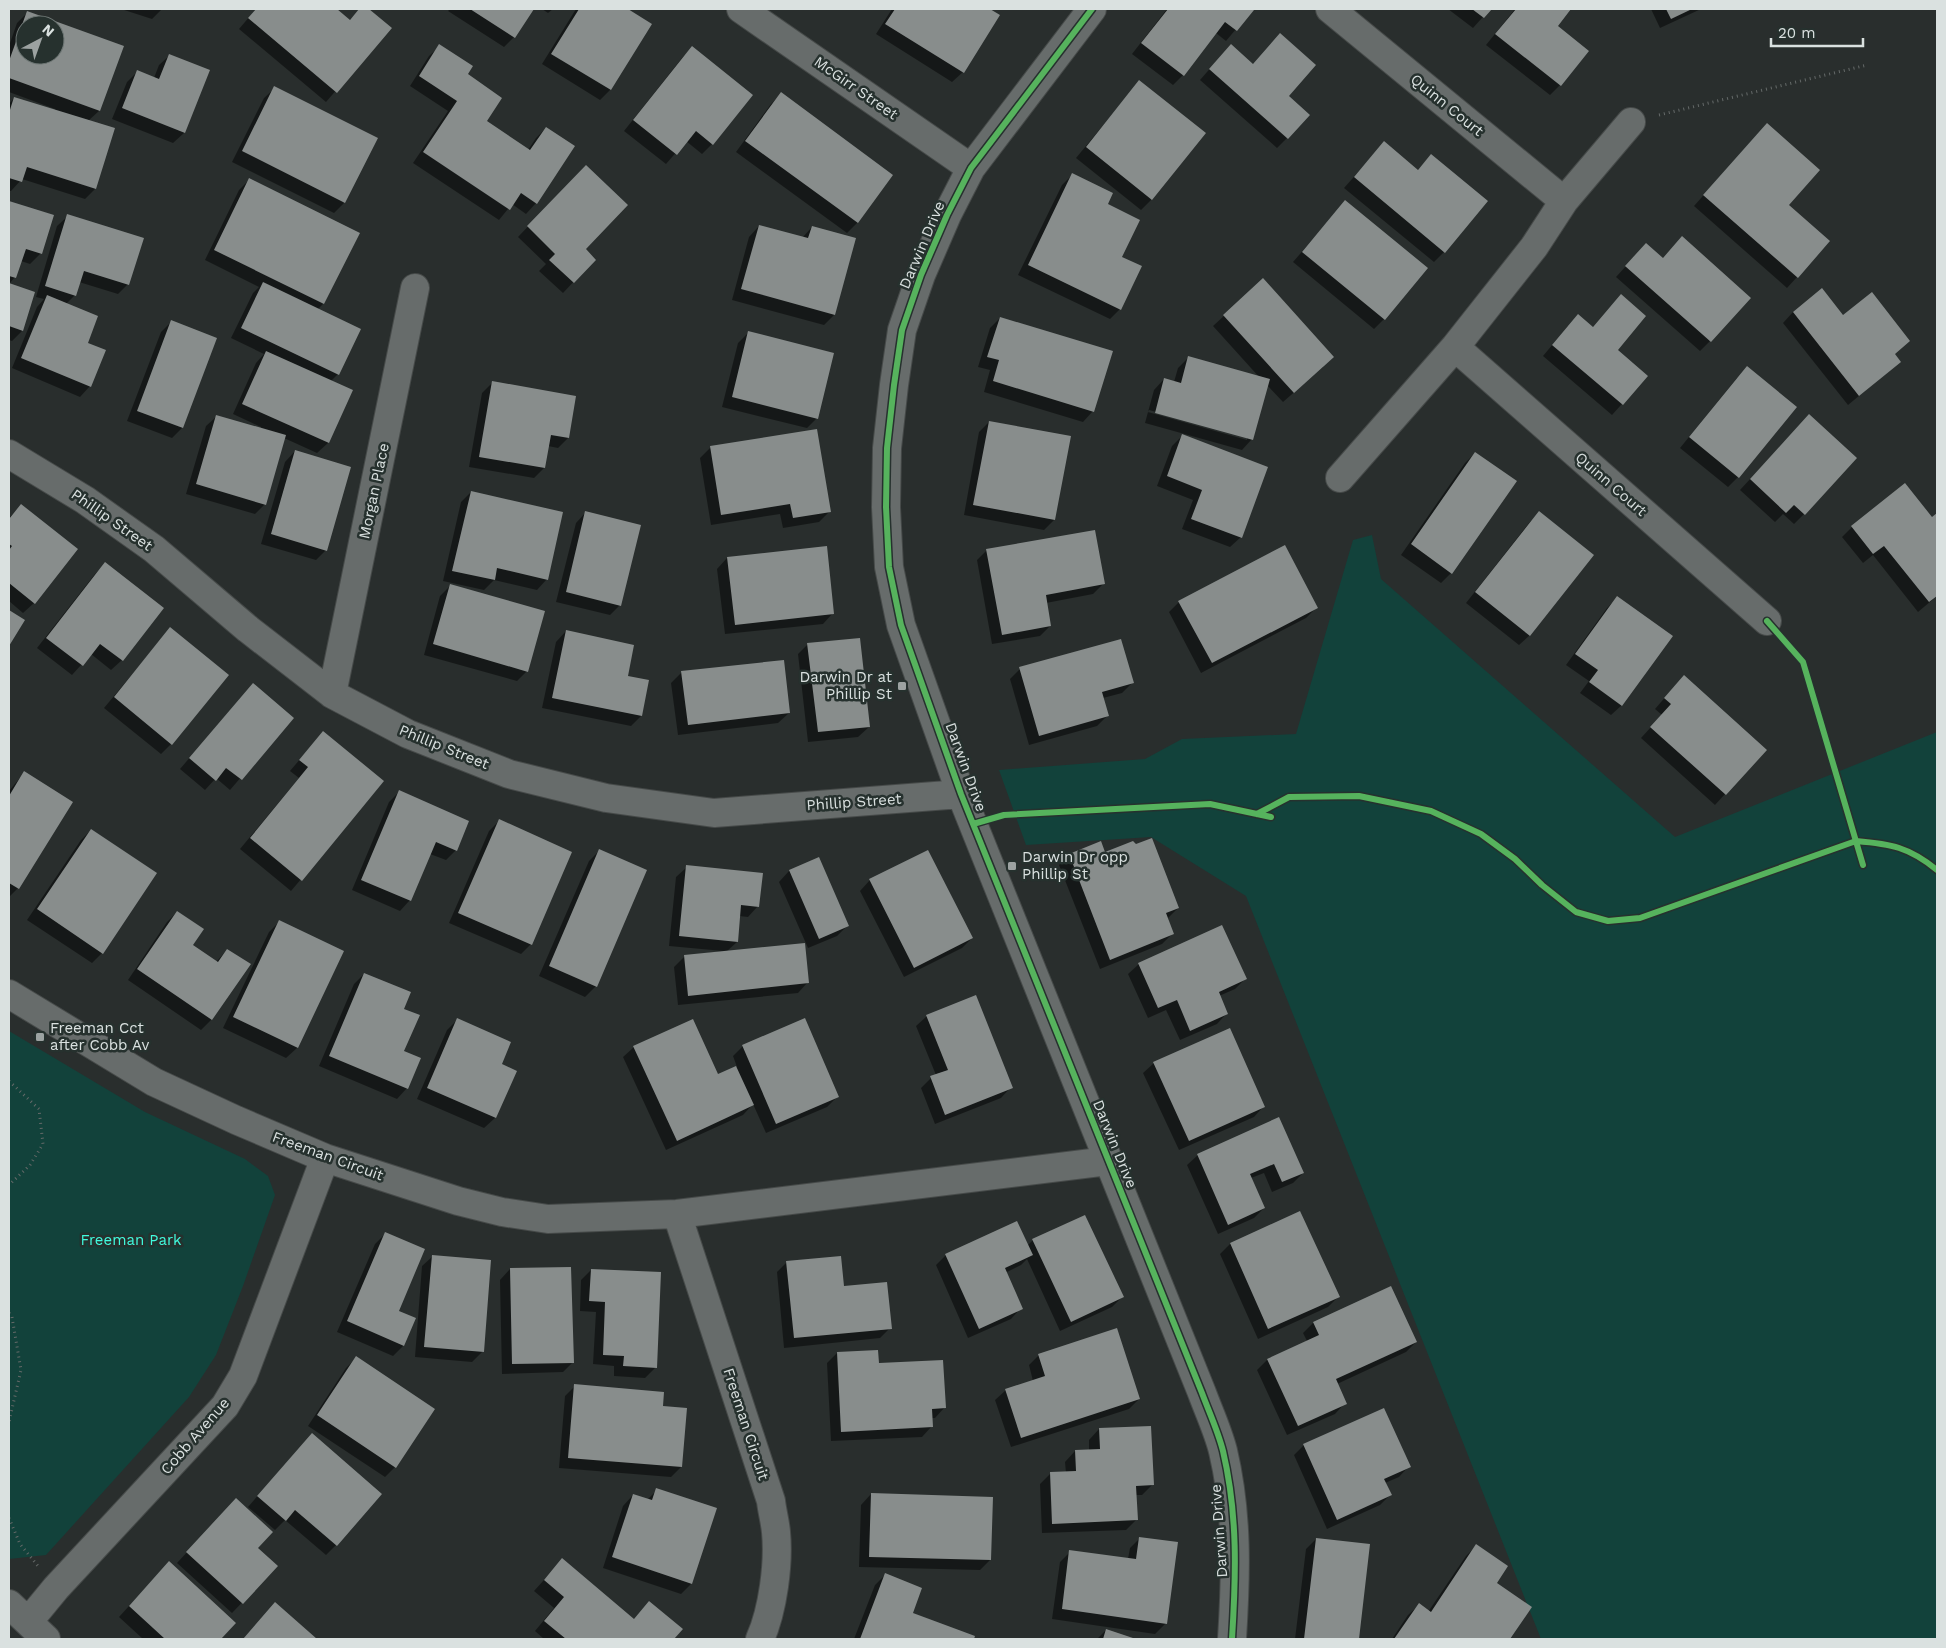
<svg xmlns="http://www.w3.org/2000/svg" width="1946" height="1648" font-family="'Work Sans',sans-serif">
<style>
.green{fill:#12423b}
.shadow{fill:#0007;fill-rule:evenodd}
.building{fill:#888d8c;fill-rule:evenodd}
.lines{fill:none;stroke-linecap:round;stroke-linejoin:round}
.minor-casing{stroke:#464a49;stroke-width:30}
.path{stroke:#656a69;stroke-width:3;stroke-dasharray:1 4;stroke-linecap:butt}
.minor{stroke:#676c6b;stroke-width:28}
.cycleway-casing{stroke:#26312e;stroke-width:9}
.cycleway{stroke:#56b35d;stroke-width:6}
.poi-dot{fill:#9ca2a1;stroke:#26312e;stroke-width:2}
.labels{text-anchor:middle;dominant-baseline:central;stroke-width:5;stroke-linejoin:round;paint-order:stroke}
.street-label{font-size:15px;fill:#dae1e0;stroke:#26312e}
.poi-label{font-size:15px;fill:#dae1e0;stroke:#26312e;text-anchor:start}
.park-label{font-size:15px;fill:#40fbde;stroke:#26312e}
</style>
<rect width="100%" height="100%" fill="#292e2d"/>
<!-- green -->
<path class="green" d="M1372 535 1381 579 1675 837 1937 732V1639H1541L1246 896 1151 837 1026 845 999 770 1145 759 1182 739 1296 734 1353 540Z
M9 1031 145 1112 245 1159 268 1176 275 1195 243 1286 216 1355 189 1397 46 1555 9 1559Z"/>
<!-- shadow -->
<path class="shadow" d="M121 9H162L152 19Z
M256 9H335L349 21 360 9H367L390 28 326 102 239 29Z
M450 9H532L514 37 504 47 448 11Z
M542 9H553L548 13Z
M576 9H625L650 24 610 90 600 100 542 64Z
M892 9H988L998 15 963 72 952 82 876 34Z
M1167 9H1251L1252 10 1226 41 1216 33 1183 75 1173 85 1132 54Z
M1448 9H1490L1473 28Z
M1515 9H1570L1556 26 1560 85 1550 95 1486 45Z
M1651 9H1701L1660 28Z
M27 13 122 46 99 111 88 121 95 189 85 199 22 179 11 191H9V104L14 98 55 111V109L9 92V46L17 23ZM25 25H55V55H25Z
M440 46 466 75 485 122 528 150 536 138 546 128 574 147 536 203 526 214 512 204 499 220 413 163 448 111 410 86 429 56Z
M692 48 712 144 702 154 686 141 666 164 624 131 682 58Z
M170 55 208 71 184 133 173 143 112 119 127 82 138 71 154 78 159 65Z
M1221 56 1287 96V138L1277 148 1200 80Z
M1139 82 1151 200 1141 210 1076 158Z
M275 88 344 203 334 213 232 162 264 98Z
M781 94 892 175 857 223 847 233 736 152 771 104Z
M1757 135 1787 205 1829 242 1787 288 1694 206Z
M1384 143 1417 171 1431 155 1444 252 1434 262 1344 188Z
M1073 174 1106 205 1120 257V309L1110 319 1018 275 1062 185Z
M576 176 584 249 594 260 563 293 539 271 546 264 518 237Z
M249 180 323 304 318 309 338 374 330 382 351 391 328 443 317 453 284 438 265 504 255 514 186 494 206 426 217 416 261 429V427L233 414 256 363 264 354 231 338 253 293 259 287 205 260 239 190Z
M1346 201 1384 319 1374 329 1293 262Z
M9 202 52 215 41 253 30 264 21 261 15 277 9 284Z
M68 216 128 284 118 294 79 282 75 295 66 304 86 344 90 386 80 397 12 368 37 307 44 299 36 297 57 226Z
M759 226 802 238 812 227 834 315 824 325 732 300 749 237Z
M1636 255 1710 341 1700 351 1616 277Z
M1263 280 1323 367 1283 402 1267 385 1252 439 1242 450 1145 423 1154 390 1164 379 1174 382 1178 368 1188 358 1260 378 1213 326ZM1149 410 1247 437V440L1148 412Z
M9 284 34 293 22 331 12 341 9 340Z
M1611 306 1616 350 1647 376 1612 415 1543 356 1568 326 1593 327Z
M1793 312 1843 317 1900 362 1848 405 1783 323Z
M1000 318 1093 411 1083 422 984 392 990 370 978 367 990 328Z
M171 322 216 339 182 428 172 438 127 421 161 332Z
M748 333 817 418 807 428 722 407 738 343Z
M1737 378 1738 477 1728 487 1680 448Z
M493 382 575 397 568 438 558 448 548 446 544 468 534 478 469 467 482 393Z
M989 422 1054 520 1044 530 964 515 979 432Z
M1799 426 1804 514 1794 524 1783 514 1775 522 1740 490Z
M1182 436 1241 537 1230 547 1182 529 1193 500 1157 486 1172 446Z
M710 448 829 512 819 522 783 528 780 514 711 525 700 458Z
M295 451 326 550 316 560 261 544 285 462Z
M1475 453 1451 573 1441 583 1401 555 1465 463Z
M471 492 547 579 537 590 494 580 484 590 443 581 461 502Z
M21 505 76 549 34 603 23 613 9 601V518Z
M586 512 620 605 610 615 556 602 576 523Z
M1539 513 1530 635 1519 645 1466 603 1529 523Z
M1937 514V596L1918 612 1873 555 1863 563 1842 537 1852 527 1932 519Z
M987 550 1103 584 1093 594 1046 603 1050 626 1040 636 992 644 977 560Z
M727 558 833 613 823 624 725 634 717 569Z
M105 564 122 660 111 670 91 654 72 675 37 648 95 574Z
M450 586 527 671 517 681 424 655 440 596Z
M1617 598 1622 705 1611 715 1580 693 1589 681 1566 665 1607 608Z
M1179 602 1316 608 1306 618 1201 673 1169 612Z
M170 629 171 744 161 754 104 708Z
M566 631 626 677 641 716 631 726 542 708 556 642Z
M808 644 869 727 858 737 808 742 798 654Z
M1020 669 1132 683 1122 693 1103 698 1108 715 1097 726 1029 745 1010 679Z
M682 672 789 713 778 723 678 735 671 683Z
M253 684 292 718 230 790 216 778 205 790 180 769Z
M1674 687 1765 750 1715 805 1641 738 1662 715 1655 709Z
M323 732 383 782 291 891 240 849 299 778 290 771Z
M24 773 71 802 18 888 9 897V791Z
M399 792 456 850 446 860 430 854 410 900 400 911 352 890 389 802Z
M499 821 531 944 521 954 449 923 489 831Z
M91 830 102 953 92 963 27 920 81 840Z
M599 851 596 986 585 997 539 976 589 861Z
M1104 853 1178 908 1168 918 1172 934 1162 944 1100 969 1059 865 1069 855Z
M818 859 847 926 837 936 808 948 779 882 789 871Z
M687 867 758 906 748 917 739 916 737 942 726 952 808 982 798 993 678 1005 674 967 685 956 723 951 669 946 676 877Z
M870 880 972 938 962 948 904 977 860 891Z
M177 912 192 945 216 962 227 950 249 965 211 1020 201 1030 128 980 167 922Z
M279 922 342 952 297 1048 286 1058 223 1028 269 932Z
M1139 964 1245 979 1235 989 1219 996 1227 1013 1217 1024 1180 1040 1166 1010 1148 1018 1128 974Z
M364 974 403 1009V1052L407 1088 397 1099 319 1066 354 984Z
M927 1016 1011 1087 1001 1098 935 1124 921 1088 931 1078 936 1075 916 1026Z
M457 1020 500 1065 515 1071 495 1118 484 1128 417 1099 447 1030Z
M743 1046 837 1097 827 1107 766 1133 753 1104 743 1115 666 1150 623 1057 634 1047 717 1076 737 1067 733 1056Z
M1154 1063 1264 1106 1254 1117 1179 1150 1143 1073Z
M1279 1119 1303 1173 1293 1183 1272 1192 1264 1173 1251 1178 1264 1208 1254 1218 1218 1234 1187 1165 1198 1155Z
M1300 1213 1338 1297 1328 1307 1258 1339 1220 1254 1230 1244Z
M385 1234 403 1346 393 1356 337 1332 375 1244Z
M1033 1240 1122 1297 1112 1307 1060 1331 1027 1259 1021 1265 1005 1273 1021 1308 1011 1319 968 1338 936 1265 946 1255 1027 1246Z
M433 1256 483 1351 472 1362 415 1357 422 1266Z
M787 1262 843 1288 890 1328 880 1338 784 1348 777 1272Z
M510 1269 573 1362 563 1372 502 1374 500 1280Z
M591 1270 655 1368 645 1378 614 1376V1366L593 1364 596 1312 580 1311 581 1280Z
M1390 1287 1416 1342 1406 1352 1337 1384 1345 1403 1335 1414 1287 1435 1257 1370 1267 1360 1307 1341 1303 1333 1313 1323Z
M837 1353 945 1407 935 1418H931L932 1426 922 1437 831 1441 827 1363Z
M1039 1355 1139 1399 1129 1409 1011 1447 995 1400 1006 1390 1033 1381 1029 1365Z
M356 1358 395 1467 385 1477 308 1426 346 1368Z
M575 1386 661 1408 681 1467 671 1477 559 1468 565 1396Z
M1099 1429 1152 1485 1142 1495H1136L1137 1519 1126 1530 1042 1533 1040 1484 1050 1474 1066 1473 1065 1462 1075 1451H1089V1440Z
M302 1445 336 1545 326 1555 285 1520 275 1530 248 1507Z
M1304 1445 1409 1466 1399 1477 1385 1483 1390 1495 1380 1505 1327 1529 1294 1455Z
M657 1490 691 1584 681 1594 603 1568 623 1506 633 1495 647 1500Z
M871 1494 990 1560 980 1570 859 1567 861 1505Z
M226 1510 256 1548 276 1567 232 1613 177 1563Z
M1140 1538 1166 1623 1155 1634 1052 1619 1060 1562 1070 1552 1128 1559 1130 1548Z
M1316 1539 1368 1545 1357 1639H1295L1306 1549Z
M1476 1546 1495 1583 1530 1607 1508 1639H1392L1408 1615 1419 1605 1428 1612 1466 1556Z
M562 1560 633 1620 681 1629 673 1639H544L535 1631 554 1608 534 1591Z
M159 1573 234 1623 219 1639H143L119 1617Z
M885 1575 912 1613 974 1637 973 1639H854L875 1585Z
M275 1604 315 1639H243Z
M1106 1630 1134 1639H1097Z"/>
<!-- building -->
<path class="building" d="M256 9H337L350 20 359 9H369L392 28 337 93 248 18Z
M470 9H534L515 38Z
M579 9H628L652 24 611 90 551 54Z
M895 9H990L1000 15 964 73 885 24Z
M1168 9H1253L1254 10 1237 31 1225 22 1184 76 1141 43Z
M1472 9H1492L1484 18Z
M1516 9H1571L1558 26 1589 51 1561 86 1495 34Z
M1666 9H1692L1671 19Z
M27 11 124 46 100 111 9 78V61ZM25 25H55V55H25Z
M1280 33 1316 65 1289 96 1310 115 1288 139 1209 69 1231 44 1253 64Z
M439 44 473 66 468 74 502 98 487 121 530 150 546 127 575 146 537 204 521 193 510 210 423 152 457 101 419 76Z
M692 46 753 95 713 145 696 131 677 155 633 120Z
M169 54 210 70 185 133 122 108 137 70 159 79Z
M1139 80 1206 133 1152 200 1086 147Z
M274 86 378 138 345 203 242 151Z
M781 92 893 175 858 223 745 141Z
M14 97 115 128 96 189 27 167 22 182 9 178V113Z
M1767 123 1820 170 1789 205 1830 241 1798 278 1703 195Z
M1384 141 1418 170 1431 154 1488 201 1445 253 1354 177Z
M586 165 628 205 586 249 596 260 574 283 549 260 555 254 527 226Z
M1072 173 1113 193 1108 204 1140 220 1122 257 1142 266 1121 310 1028 265Z
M249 178 360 233 324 304 214 250Z
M1345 200 1428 268 1385 320 1302 252Z
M9 201 54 215 42 254 26 249 16 278 9 276Z
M67 214 144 238 129 285 84 271 76 296 45 286Z
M759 225 808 238 812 226 856 238 835 315 741 289Z
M1682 236 1751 298 1711 342 1625 266 1646 243 1663 258Z
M1263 278 1334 357 1294 393 1223 315Z
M263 282 361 329 339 375 241 328Z
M9 283 35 292 23 331 9 326Z
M1822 288 1843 315 1872 292 1910 341 1895 354 1901 362 1859 396 1793 312Z
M1621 294 1646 316 1618 350 1648 376 1623 405 1552 345 1578 314 1593 327Z
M47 295 98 316 88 343 106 350 91 387 21 358Z
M1000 317 1113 351 1094 412 993 381 999 360 987 357Z
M171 320 217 338 183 428 137 411Z
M748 331 834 353 818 419 732 397Z
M266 351 353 390 329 443 242 404Z
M1188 356 1270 379 1253 440 1155 413 1164 378 1181 383Z
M1747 366 1797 407 1739 478 1689 437Z
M492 381 576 396 569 438 551 435 545 468 479 457Z
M1809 414 1857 458 1805 515 1794 505 1786 513 1750 479Z
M216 415 286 435 266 505 196 484Z
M989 421 1071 436 1055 520 973 505Z
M817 429 831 512 793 518 790 504 721 515 710 446Z
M1182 434 1268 467 1242 538 1191 519 1202 490 1167 476Z
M295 450 351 467 327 551 271 534Z
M1475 452 1517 481 1452 574 1411 544Z
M1905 483 1932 517 1937 513V596L1929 602 1884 546 1873 554 1851 526Z
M471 491 563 512 548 580 497 568 495 580 452 571Z
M21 504 78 549 35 604 9 583V550L12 546 9 544V519Z
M585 511 641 525 621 606 566 592Z
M1539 511 1594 555 1530 636 1475 592Z
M1095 530 1105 584 1046 595 1051 626 1002 635 986 549Z
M1285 545 1318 608 1212 663 1178 601Z
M827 546 834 614 735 625 727 557Z
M105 562 164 608 123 661 100 644 83 666 46 638Z
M450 584 545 611 528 672 433 644Z
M1617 596 1673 636 1622 706 1589 682 1598 670 1575 654Z
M9 610 25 620 9 646Z
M170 627 229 675 172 745 114 697Z
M566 630 634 645 628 676 649 680 642 716 552 698Z
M860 638 870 727 818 732 807 643Z
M1121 639 1134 683 1102 692 1109 716 1039 736 1019 667Z
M784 660 790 713 688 725 681 671Z
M1684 675 1767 750 1726 795 1650 727 1671 704 1664 698Z
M253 683 294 718 242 780 226 768 216 781 189 758Z
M323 731 384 781 302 881 250 838 308 767 299 760Z
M24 771 73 802 19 889 9 883V796Z
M399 790 469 821 457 851 436 842 411 901 361 880Z
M499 819 572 852 532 945 458 913Z
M91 829 157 873 103 954 37 909Z
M1152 838 1179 908 1166 913 1174 934 1110 960 1069 854 1101 841 1105 852 1133 841 1136 844Z
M599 849 647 870 597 987 549 966Z
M928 850 973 938 914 968 869 879Z
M819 857 849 926 819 939 789 870Z
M686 865 763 873 759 907 741 905 738 942 679 936Z
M177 911 204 929 193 945 218 962 227 949 251 964 212 1020 137 969Z
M279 920 344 951 298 1048 233 1017Z
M1222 925 1247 979 1219 992 1228 1014 1190 1031 1177 1000 1158 1008 1138 963Z
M805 943 809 983 688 996 684 955Z
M364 973 411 992 404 1009 420 1015 404 1051 421 1058 408 1089 329 1056Z
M976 995 1013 1088 945 1115 930 1076 948 1070 926 1015Z
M457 1018 511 1042 502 1064 517 1071 496 1118 427 1088Z
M805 1018 839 1097 776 1124 742 1045Z
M693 1019 718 1074 736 1066 754 1105 677 1141 633 1046Z
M1230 1028 1265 1107 1189 1141 1153 1062Z
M1279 1117 1304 1173 1282 1182 1274 1164 1250 1174 1265 1208 1228 1225 1197 1154Z
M1300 1211 1340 1297 1268 1329 1230 1243Z
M1085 1215 1124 1297 1071 1322 1032 1239Z
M1017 1221 1033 1255 1005 1268 1023 1309 979 1329 945 1254Z
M385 1232 425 1249 399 1311 416 1318 404 1346 347 1321Z
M432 1255 491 1260 484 1352 424 1347Z
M841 1256 844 1286 887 1282 892 1329 794 1338 786 1261Z
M571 1267 574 1363 512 1364 510 1268Z
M591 1269 661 1272 657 1368 623 1366 624 1356 603 1355 605 1302 589 1301Z
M1391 1286 1417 1342 1336 1379 1347 1404 1298 1426 1267 1359 1319 1335 1313 1322Z
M1117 1328 1140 1399 1021 1438 1005 1389 1045 1376 1038 1354Z
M878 1350 879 1363 943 1360 946 1408 932 1409 933 1427 841 1432 837 1352Z
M356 1356 435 1409 396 1468 317 1415Z
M574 1384 664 1392 663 1406 687 1408 682 1467 568 1458Z
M1384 1408 1411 1467 1384 1479 1392 1495 1337 1520 1303 1444Z
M1151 1426 1154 1485 1136 1486 1138 1520 1052 1524 1050 1472 1076 1471 1075 1450 1100 1449 1099 1428Z
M312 1433 382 1494 337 1546 295 1510 286 1521 257 1496Z
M656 1488 717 1508 692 1584 612 1557 633 1494 652 1500Z
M871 1493 993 1497 991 1560 869 1557Z
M236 1498 273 1532 258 1548 278 1566 243 1604 186 1552Z
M1139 1537 1178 1542 1167 1624 1062 1609 1069 1550 1136 1559Z
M1316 1538 1370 1544 1359 1639H1304Z
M1476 1544 1508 1566 1497 1583 1532 1607 1510 1639H1394L1419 1603 1431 1612Z
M562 1558 634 1619 649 1601 683 1629 674 1639H566L544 1621 564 1597 544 1580Z
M169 1561 236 1623 221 1639H165L129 1606Z
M885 1573 922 1588 913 1613 975 1636 974 1639H860Z
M275 1602 317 1639H243Z
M1106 1629 1136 1639H1103Z"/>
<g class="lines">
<!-- minor casing -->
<g class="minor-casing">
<path id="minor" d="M741 9 971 168
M1092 9 971 168 947 215 921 275 902 330 894 385 887 448 886 507 889 567 901 625 961 794 1202 1393C1209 1412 1218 1431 1223 1451 1238 1515 1236 1575 1232 1639
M1330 9 1564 201
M1455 347 1767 621
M9 454 85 500 154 549 248 629 332 694 408 734 509 774 606 798 714 813 961 794
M1340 478 1455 347 1534 247 1564 201 1631 122
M332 694 415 288
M9 994 154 1082 236 1120 325 1158 458 1201 502 1212 548 1219 677 1214 1108 1161
M677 1214 771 1501C772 1511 775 1521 776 1532 779 1563 773 1610 760 1639
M9 1604 46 1639
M28 1622 56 1588 225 1406 243 1376 325 1158"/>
</g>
<!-- path -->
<path class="path" d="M1659 115 1867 65
M9 1081 39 1109 43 1144 30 1165 9 1185
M9 1313 12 1317 21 1370 9 1422
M9 1518 20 1544 38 1566"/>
<!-- minor -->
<use href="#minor" class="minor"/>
<!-- cycleway casing -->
<g class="cycleway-casing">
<path id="cycleway" d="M1092 9 971 168 947 215 921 275 902 330 894 385 887 448 886 507 889 567 901 625 961 794 1202 1393C1209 1412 1218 1431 1223 1451 1238 1515 1236 1575 1232 1639
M1767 621 1803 662 1863 865
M1257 814 1289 797 1359 796 1431 811 1481 834 1515 859 1542 885 1576 912 1608 921 1640 918 1856 841C1891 844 1909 847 1937 870
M973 824 1004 815 1210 804 1271 817"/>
</g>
<!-- cycleway -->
<use href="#cycleway" class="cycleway"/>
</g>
<!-- markers -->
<g class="poi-dot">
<rect x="897" y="681" width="10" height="10" rx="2.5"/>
<rect x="1007" y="861" width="10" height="10" rx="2.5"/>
<rect x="35" y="1032" width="10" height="10" rx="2.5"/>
</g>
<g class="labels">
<!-- street labels -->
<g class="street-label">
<text transform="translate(856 88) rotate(35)">McGirr Street</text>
<text transform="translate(1447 105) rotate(39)">Quinn Court</text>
<text transform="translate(922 245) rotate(-67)">Darwin Drive</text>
<text transform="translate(1611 484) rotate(41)">Quinn Court</text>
<text transform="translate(374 491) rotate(-78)">Morgan Place</text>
<text transform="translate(112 520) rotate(35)">Phillip Street</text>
<text transform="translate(444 747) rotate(22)">Phillip Street</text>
<text transform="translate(966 767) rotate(70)">Darwin Drive</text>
<text transform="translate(854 802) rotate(-4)">Phillip Street</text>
<text transform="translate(1115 1144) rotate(68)">Darwin Drive</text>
<text transform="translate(328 1156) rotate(20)">Freeman Circuit</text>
<text transform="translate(746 1424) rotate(72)">Freeman Circuit</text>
<text transform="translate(195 1436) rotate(-49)">Cobb Avenue</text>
<text transform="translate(1219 1531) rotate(-94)">Darwin Drive</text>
</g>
<!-- poi labels -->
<g class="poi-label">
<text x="892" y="677" text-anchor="end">Darwin Dr at<tspan x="892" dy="17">Phillip St</tspan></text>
<text x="1022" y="857">Darwin Dr opp<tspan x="1022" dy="17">Phillip St</tspan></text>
<text x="50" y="1028">Freeman Cct<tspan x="50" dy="17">after Cobb Av</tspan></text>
</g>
<!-- park labels -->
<g class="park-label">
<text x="131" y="1240">Freeman Park</text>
</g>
</g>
<!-- border -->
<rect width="1946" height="1648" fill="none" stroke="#dae1e0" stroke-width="20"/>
<!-- north arrow -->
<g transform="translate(40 40) rotate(41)"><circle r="24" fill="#26312e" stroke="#6e7775"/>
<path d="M0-4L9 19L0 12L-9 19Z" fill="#9ca2a1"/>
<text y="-8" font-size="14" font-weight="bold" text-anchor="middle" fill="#dae1e0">N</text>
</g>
<!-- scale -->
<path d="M1771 38v8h92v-8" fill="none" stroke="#dae1e0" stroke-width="2.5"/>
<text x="1778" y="38" font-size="15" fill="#dae1e0" stroke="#26312e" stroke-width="4" paint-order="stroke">20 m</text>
</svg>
